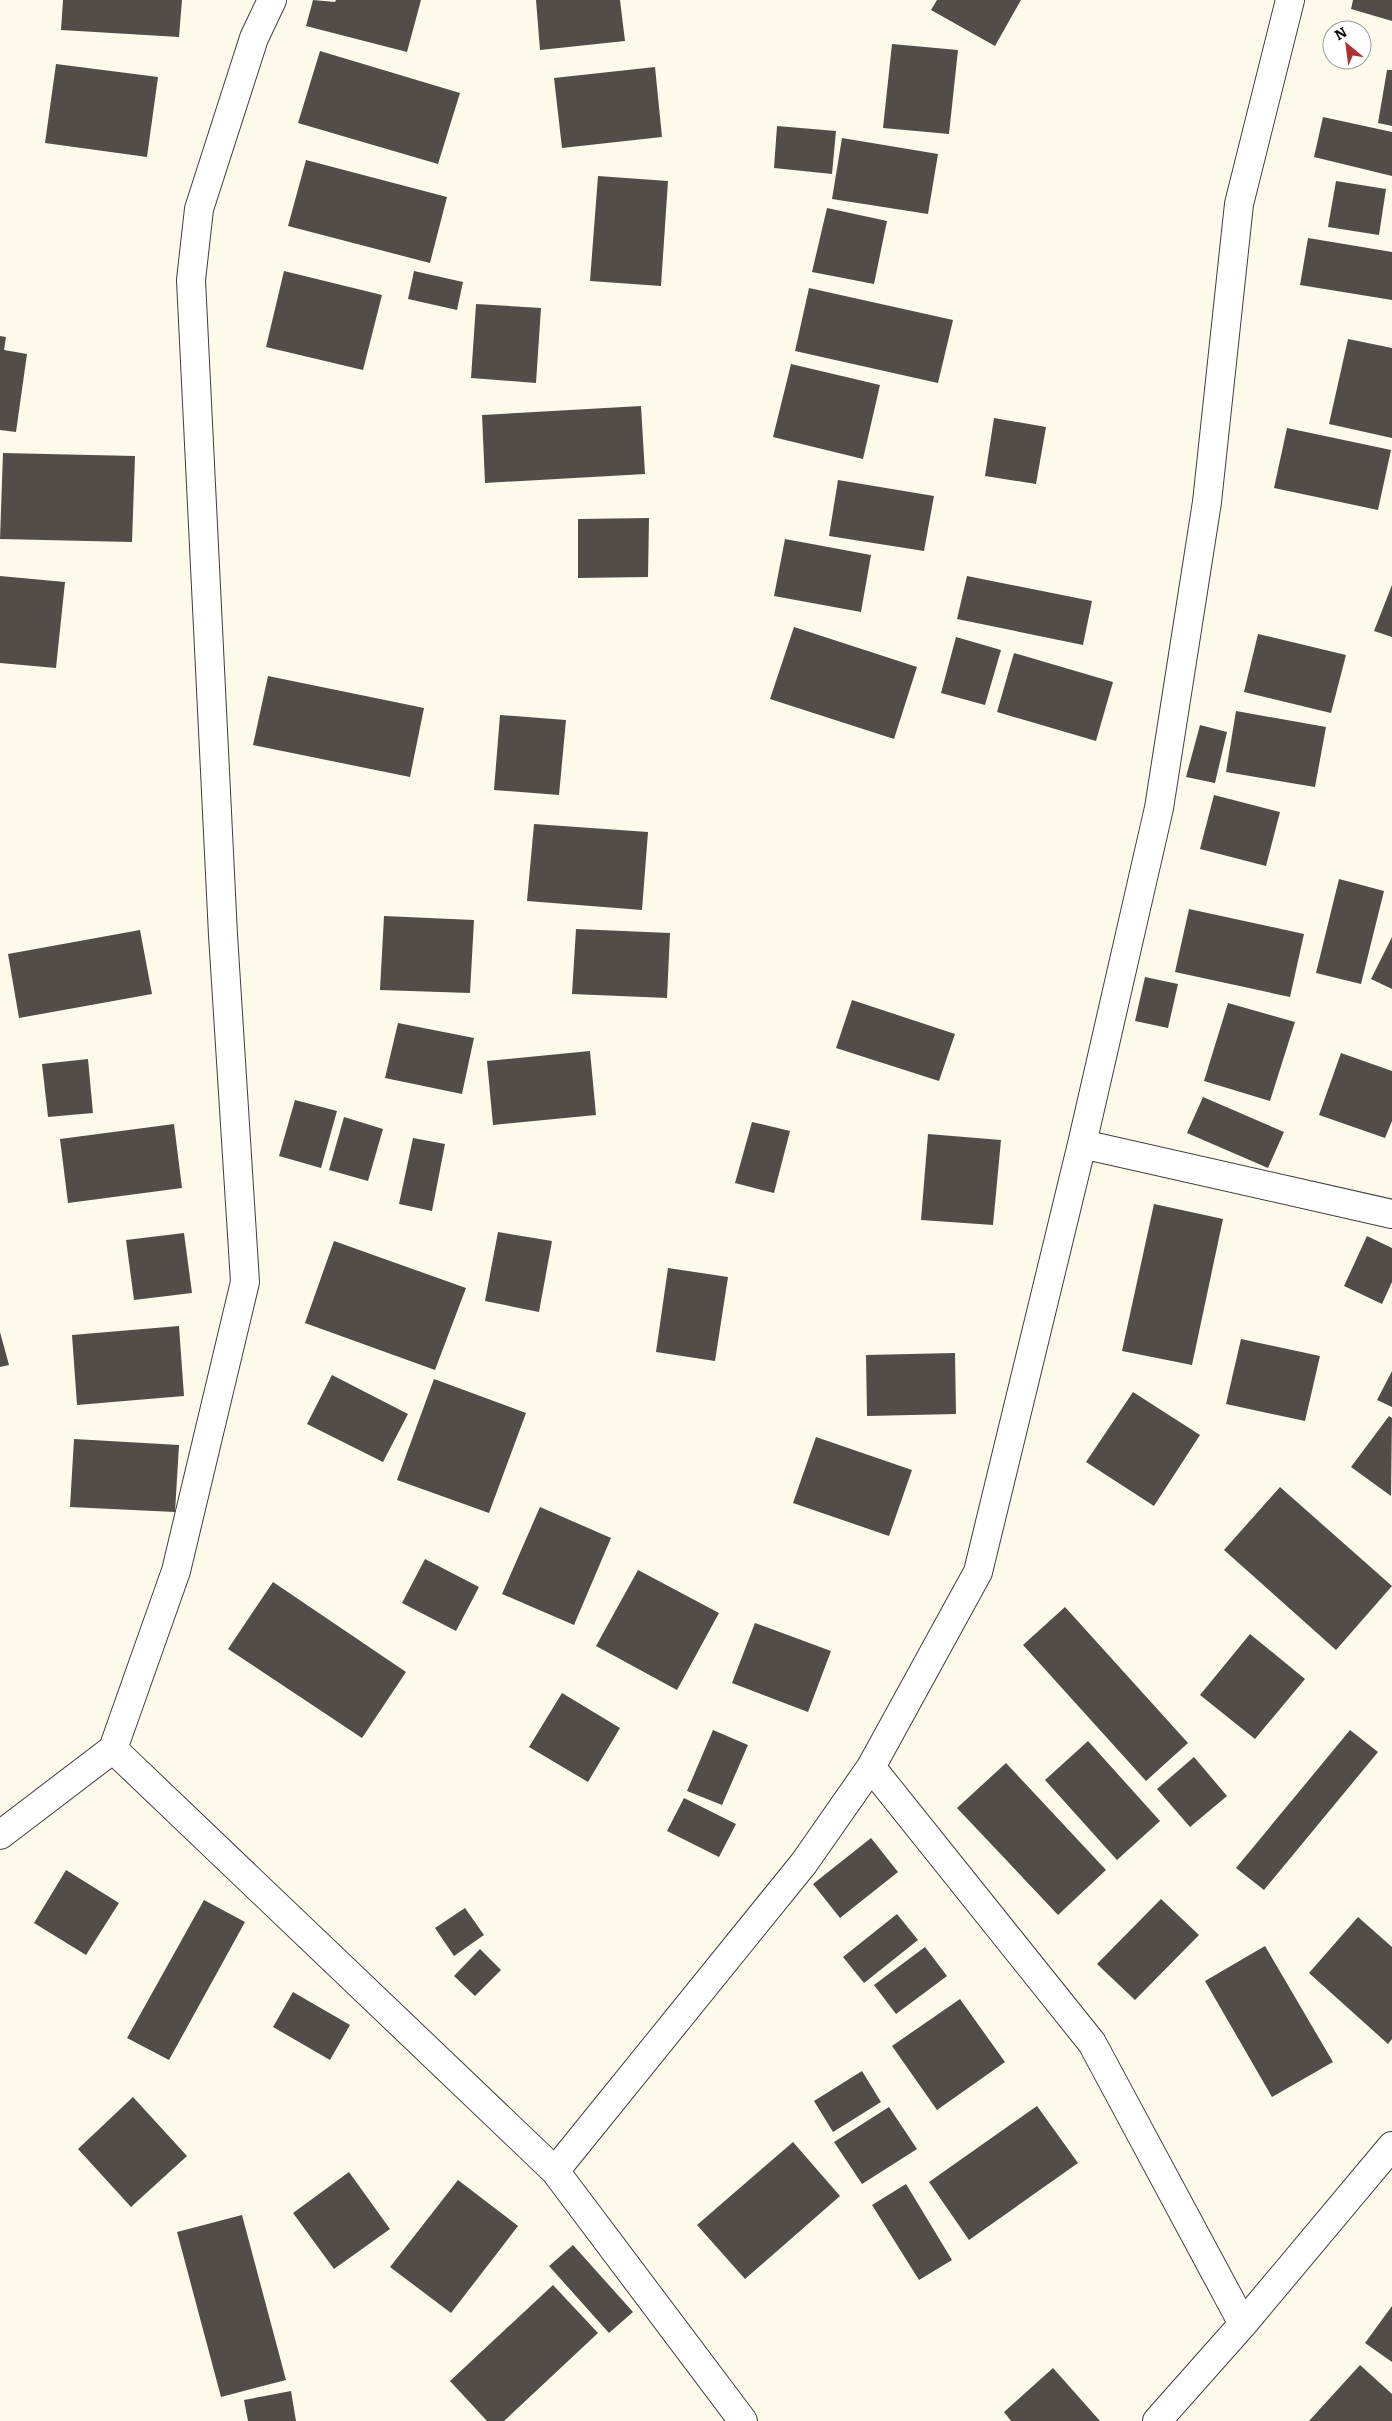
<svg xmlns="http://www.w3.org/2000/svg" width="1392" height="2421" font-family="Literata,serif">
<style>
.building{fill:#534d49}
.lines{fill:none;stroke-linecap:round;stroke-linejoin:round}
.minor-casing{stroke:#3e3e3e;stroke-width:30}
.minor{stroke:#fff;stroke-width:28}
</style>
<rect width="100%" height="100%" fill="#fdfaec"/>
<!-- building -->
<path class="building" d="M63 0H182L179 37 61 30Z
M313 0 335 2 336 0H421L407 52 306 26Z
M536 0H620L625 41 540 50Z
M937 0H1021L995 46 931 10Z
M1353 0H1392V21L1351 9Z
M892 44 958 50 949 134 883 128Z
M320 51 460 93 438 164 298 123Z
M56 64 158 77 147 157 45 143Z
M655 67 662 137 562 148 554 78Z
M1387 70H1392V126L1378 123Z
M1323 117 1392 132V176L1314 157Z
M777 126 836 131 832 174 774 168Z
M842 138 938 154 928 214 832 199Z
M306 160 447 197 430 263 288 226Z
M598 176 668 181 661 286 590 281Z
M1336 181 1386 189 1379 235 1328 227Z
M827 208 887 221 874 284 812 272Z
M1308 238 1392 252V300L1300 285Z
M284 271 382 295 363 370 266 347Z
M414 271 463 282 457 310 408 299Z
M809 288 953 320 938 383 795 351Z
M476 304 541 308 536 383 471 378Z
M0 336 6 337 4 350 27 354 16 432 0 430Z
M1348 339 1392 348V438L1329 424Z
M791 364 880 385 863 459 773 437Z
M641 406 645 474 485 483 482 415Z
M994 418 1046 427 1036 484 985 476Z
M1287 428 1391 450 1378 510 1274 488Z
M3 453 135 456 132 542 0 539Z
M838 480 934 496 924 551 829 536Z
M649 518 648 577 578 578V519Z
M785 539 871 555 861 612 774 596Z
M0 576 65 582 56 668 0 663Z
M967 576 1092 601 1083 645 957 619Z
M1392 585V637L1374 631Z
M794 627 917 667 894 739 770 699Z
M1258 634 1346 655 1331 713 1244 692Z
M956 637 1001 650 985 705 941 693Z
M1014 653 1113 682 1096 741 997 712Z
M268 676 424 708 410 777 253 745Z
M1236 711 1326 727 1315 787 1226 772Z
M500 715 566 720 559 795 494 790Z
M1200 725 1227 732 1215 783 1186 777Z
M1214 795 1280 812 1266 866 1200 849Z
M534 824 648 832 642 910 527 901Z
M1339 879 1384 891 1361 984 1316 973Z
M1189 909 1304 934 1290 997 1175 972Z
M384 916 474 920 470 993 380 990Z
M576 929 670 933 667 998 572 994Z
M140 930 152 994 19 1018 8 954Z
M1392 937V989L1371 979Z
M1145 977 1178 984 1168 1028 1135 1021Z
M852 1000 955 1034 939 1081 836 1048Z
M1228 1003 1295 1022 1270 1101 1204 1081Z
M398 1023 474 1038 462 1094 385 1078Z
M590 1051 596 1115 493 1125 487 1061Z
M1341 1053 1392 1071V1121L1385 1138 1319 1115Z
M88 1059 93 1113 48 1117 42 1064Z
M1203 1097 1284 1132 1268 1168 1187 1133Z
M295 1100 337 1111 321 1168 279 1156Z
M344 1117 383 1129 368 1181 329 1170Z
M752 1122 790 1131 774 1193 735 1183Z
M174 1124 182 1188 68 1203 60 1139Z
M928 1134 1001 1140 993 1225 921 1220Z
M413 1138 445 1144 432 1211 399 1204Z
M1154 1204 1223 1219 1192 1365 1122 1351Z
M498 1232 552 1241 539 1312 485 1301Z
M184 1233 192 1293 134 1300 126 1240Z
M1367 1236 1392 1248V1282L1382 1304 1344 1286Z
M334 1241 466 1288 435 1370 305 1323Z
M668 1268 728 1277 715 1361 656 1352Z
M179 1326 184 1396 77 1405 72 1335Z
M0 1332 9 1365 0 1367Z
M1241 1339 1320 1356 1305 1421 1226 1404Z
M955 1353 956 1414 867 1416 866 1355Z
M1392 1371V1407L1377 1400Z
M332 1375 408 1414 383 1462 307 1424Z
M434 1379 526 1413 489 1513 397 1480Z
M1133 1392 1200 1435 1154 1506 1086 1462Z
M1389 1416 1392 1418 1391 1496 1351 1467Z
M816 1437 912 1470 889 1536 793 1503Z
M74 1439 179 1445 175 1512 70 1507Z
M1280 1487 1392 1586 1336 1650 1224 1550Z
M540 1507 611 1538 574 1625 502 1594Z
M425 1559 479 1587 456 1631 402 1603Z
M638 1570 719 1613 677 1690 596 1646Z
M273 1582 406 1672 362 1738 228 1649Z
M1065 1607 1188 1743 1146 1781 1023 1645Z
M755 1623 831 1651 808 1712 732 1683Z
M1250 1634 1305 1679 1255 1739 1200 1695Z
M562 1693 620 1728 588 1782 529 1747Z
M713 1730 748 1745 722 1805 687 1791Z
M1350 1730 1378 1752 1264 1890 1236 1868Z
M1088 1741 1160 1821 1117 1860 1045 1780Z
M1194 1757 1227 1796 1190 1827 1157 1789Z
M1006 1763 1106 1870 1058 1915 957 1808Z
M684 1798 736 1824 719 1857 667 1831Z
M871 1838 898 1872 840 1918 813 1884Z
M66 1870 119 1903 86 1955 34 1923Z
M1161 1899 1199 1935 1135 2000 1097 1964Z
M204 1900 245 1922 169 2060 127 2038Z
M465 1908 484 1935 454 1956 435 1928Z
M897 1914 918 1940 864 1983 843 1957Z
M1358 1917 1392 1947V2039L1388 2044 1309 1973Z
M1265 1946 1333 2062 1272 2097 1205 1981Z
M925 1947 947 1976 896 2014 874 1985Z
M480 1949 501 1970 475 1996 454 1976Z
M293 1992 350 2025 330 2060 273 2027Z
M960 1999 1005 2062 937 2110 892 2046Z
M862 2071 881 2102 833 2132 814 2101Z
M133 2097 187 2156 131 2207 78 2149Z
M1037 2106 1078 2163 969 2240 929 2182Z
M889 2107 917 2149 862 2184 834 2142Z
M793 2142 840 2196 745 2279 697 2225Z
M349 2172 390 2229 334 2269 293 2213Z
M458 2180 518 2226 451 2313 390 2267Z
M906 2184 952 2260 919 2280 872 2205Z
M242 2215 286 2380 221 2397 177 2232Z
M573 2245 633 2312 609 2333 549 2266Z
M553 2285 598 2333 504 2421H487L450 2381Z
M1392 2306V2362L1365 2343Z
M1360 2365 1392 2394V2421H1309Z
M1053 2368 1100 2421H1011L1004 2412Z
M291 2391 296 2421H248L244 2400Z"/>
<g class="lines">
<!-- minor casing -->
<g class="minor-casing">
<path id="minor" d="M1082 1144 1392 1214
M113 1749 176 1571 245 1282 223 935 191 280 199 209 254 38 272 0
M871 1767 1092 2043 1243 2324
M0 1835 113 1749 555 2171 743 2421
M555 2171 804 1863 871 1767 978 1572 1082 1144 1159 808 1207 502 1239 204 1290 0
M1157 2421 1243 2324 1392 2146"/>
</g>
<!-- minor -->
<use href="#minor" class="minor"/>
</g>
<!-- north arrow -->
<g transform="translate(1347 45) rotate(331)"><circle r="24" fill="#ffffff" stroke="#9d9d9d"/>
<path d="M0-4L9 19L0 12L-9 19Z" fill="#ad3233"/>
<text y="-8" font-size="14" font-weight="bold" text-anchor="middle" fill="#0b0b0b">N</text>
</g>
</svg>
